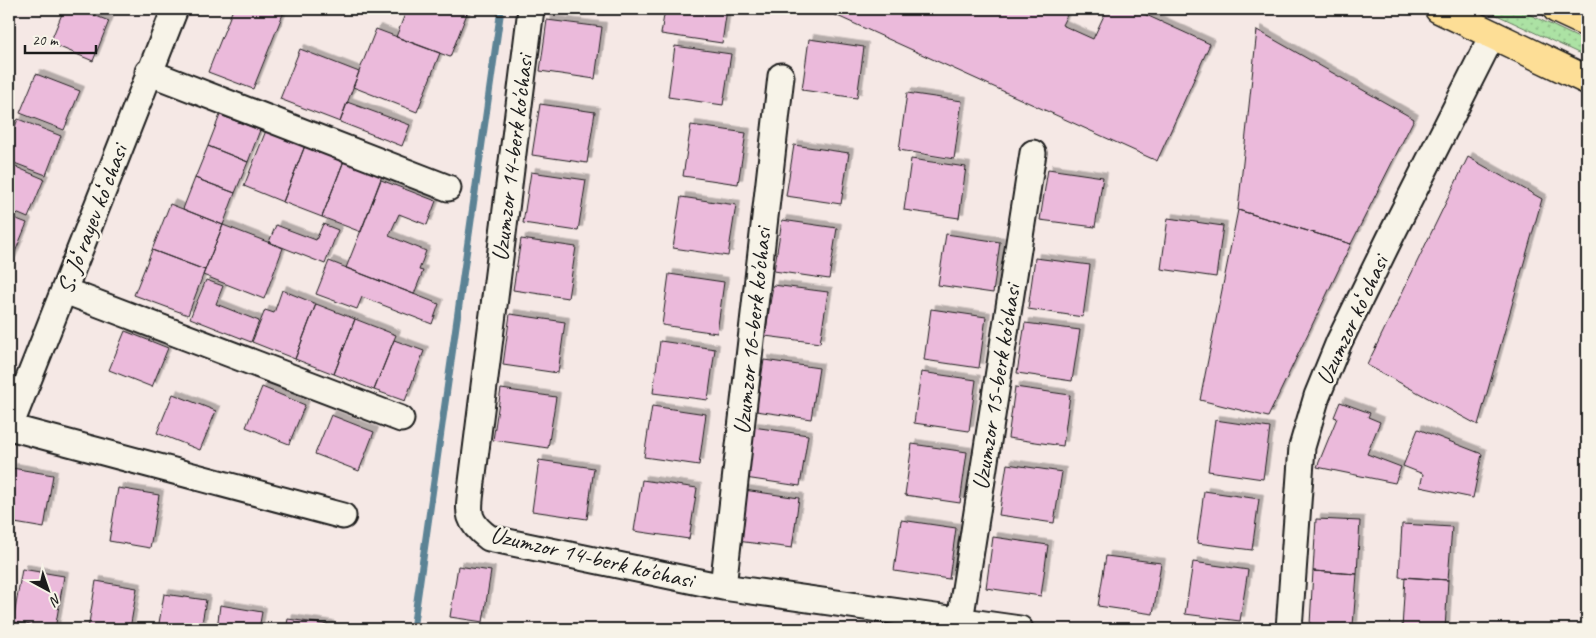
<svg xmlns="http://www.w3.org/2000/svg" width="1596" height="638" font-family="Caveat,sans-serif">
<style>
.grass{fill:url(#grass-dots);stroke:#647f60}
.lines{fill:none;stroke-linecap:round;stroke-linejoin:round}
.stream{stroke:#5b8395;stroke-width:7}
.building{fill:#ebbadb;stroke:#1c1c1c;filter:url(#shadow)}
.minor-casing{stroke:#1c1c1c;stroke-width:29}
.major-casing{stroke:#1c1c1c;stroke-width:31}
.minor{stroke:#f7f3e8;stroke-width:25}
.major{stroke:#fdde96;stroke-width:28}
.labels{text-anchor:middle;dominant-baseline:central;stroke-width:5;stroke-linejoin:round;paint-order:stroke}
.street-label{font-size:24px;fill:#1c1c1c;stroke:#f7f3e8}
</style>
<defs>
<pattern id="grass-dots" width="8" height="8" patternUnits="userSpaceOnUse" patternTransform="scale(1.25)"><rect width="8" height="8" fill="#ace2a4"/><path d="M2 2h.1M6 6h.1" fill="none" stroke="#93c18d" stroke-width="1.8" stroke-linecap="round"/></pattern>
<filter id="shadow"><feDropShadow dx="4.5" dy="-4.5" stdDeviation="0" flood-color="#0004"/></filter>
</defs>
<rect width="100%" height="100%" fill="#f5e8e5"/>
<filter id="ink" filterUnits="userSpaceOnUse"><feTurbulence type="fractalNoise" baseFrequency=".02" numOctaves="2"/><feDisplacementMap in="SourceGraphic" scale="10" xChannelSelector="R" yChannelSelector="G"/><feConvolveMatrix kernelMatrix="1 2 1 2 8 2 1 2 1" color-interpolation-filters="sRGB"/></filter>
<g filter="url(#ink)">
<!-- grass -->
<path class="grass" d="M1484 9H1518L1587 42V57Z"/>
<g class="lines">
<!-- stream -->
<path class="stream" d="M413 629 501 9"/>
</g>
<!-- building -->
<path class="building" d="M64 9H78L109 21 93 61 50 43Z
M233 9H285L253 89 208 72Z
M407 9H462L468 11 450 57 396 37Z
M565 9H605L604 14Z
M665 9H727L722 43 661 34Z
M822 9H1070L1062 25 1093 39 1107 9H1133L1210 44 1157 161Z
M547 20 602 27 595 79 540 71Z
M376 29 440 53 417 112 353 87Z
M1257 30 1414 119 1351 244 1238 210Z
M809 39 864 47 857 98 802 90Z
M675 46 731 54 723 105 668 97Z
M300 49 359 72 340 122 280 99Z
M36 74 80 91 64 130 20 113Z
M907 93 962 101 954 159 899 150Z
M347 102 410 125 402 146 340 122Z
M540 104 595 112 587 163 532 155Z
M220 115 260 130 248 162 208 146Z
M18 119 61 136 46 175 9 161V142Z
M691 125 746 133 738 184 683 176Z
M267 128 306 143 283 202 244 186Z
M306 143 345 158 322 217 283 202Z
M794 145 849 153 841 204 786 196Z
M208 146 248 162 235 193 195 178Z
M1468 157 1542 199 1478 425 1367 365Z
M345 158 383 173 361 232 322 217Z
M911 159 966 167 959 218 904 210Z
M9 164 44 179 28 218 9 210Z
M1048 169 1103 177 1095 227 1040 220Z
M531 172 586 180 578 231 523 223Z
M195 178 235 193 223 225 183 209Z
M381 180 436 201 427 225 399 214 389 236 426 251 419 270 423 271 414 294 346 268Z
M681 197 736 205 728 256 673 248Z
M170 204 223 225 205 270 152 250Z
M1238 210 1351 244 1268 417 1200 400Z
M9 216 27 223 11 262 9 261Z
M1168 218 1223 226 1216 277 1161 269Z
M782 220 837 228 829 279 774 271Z
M323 224 338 230 325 264 269 242 276 225 316 240Z
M223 225 283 248 264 299 203 275Z
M946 234 1000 242 993 293 938 285Z
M521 239 576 247 568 298 513 290Z
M152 250 205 270 188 315 134 295Z
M1035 258 1090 265 1083 317 1028 309Z
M329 261 439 304 432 324 362 297 357 309 316 294Z
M669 274 724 282 717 333 662 325Z
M206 280 223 286 216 304 259 321 251 342 190 318Z
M773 285 828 292 820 343 765 336Z
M282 290 316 304 295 359 252 342 265 310 274 313Z
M316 304 355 319 334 374 295 359Z
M931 309 986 317 979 368 924 360Z
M510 314 565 322 558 373 503 365Z
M355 319 396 335 374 390 334 374Z
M1025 323 1080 330 1072 381 1017 373Z
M125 331 168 348 152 387 109 370Z
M394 340 424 351 405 401 374 390Z
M660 341 715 349 708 400 653 393Z
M764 360 819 368 811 419 756 411Z
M921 372 976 380 969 431 914 423Z
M262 387 305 405 289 444 246 427Z
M1015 387 1070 395 1063 446 1008 438Z
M501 389 556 397 548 448 493 440Z
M173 394 216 411 200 450 157 433Z
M1340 402 1370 413 1368 417 1380 422 1367 454 1401 467 1395 483 1317 467 1337 418 1334 417Z
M652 406 706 414 699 465 644 457Z
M331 415 374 432 359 471 315 454Z
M1215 420 1270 428 1263 479 1208 471Z
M753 427 808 435 800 486 745 478Z
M1418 429 1482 454 1473 498 1420 487 1423 474 1403 466Z
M912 444 967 452 960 503 905 495Z
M539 460 594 468 587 519 532 511Z
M1007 464 1062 472 1054 523 999 515Z
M12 468 53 475 44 528 9 522V489Z
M642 480 697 488 689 539 634 531Z
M118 488 159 495 150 548 109 541Z
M744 490 799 498 792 548 737 541Z
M1204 491 1259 499 1252 550 1197 543Z
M1316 519 1360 521 1357 574 1313 571Z
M901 520 956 528 949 579 894 571Z
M1402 524 1452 527 1448 580 1399 577Z
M993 537 1048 545 1041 596 986 588Z
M1106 556 1161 563 1153 614 1098 606Z
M1193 562 1248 570 1240 621 1185 614Z
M458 566 491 571 483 622 450 617Z
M22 569 64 576 55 629 13 622Z
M1313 571 1357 574 1353 626 1310 624Z
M1405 577 1448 580 1445 629H1402Z
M96 581 137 588 130 629H88Z
M164 594 206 600 201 629H158Z
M220 605 262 612 259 629H217Z
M288 619 329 625V629H286Z"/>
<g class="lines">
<!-- minor casing -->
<g class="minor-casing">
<path id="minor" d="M531 9 472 482C469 510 464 520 489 538L723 587 1020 629
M148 72 448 188
M65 291 401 419
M9 427 343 516
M9 429 175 9
M723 587 781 76
M960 621 1033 153
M1289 629 1302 447 1317 396 1339 342 1390 238 1493 34"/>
</g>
<!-- major casing -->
<g class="major-casing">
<path id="major" d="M1439 9 1587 80
M1557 9 1587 23"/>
</g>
<!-- minor -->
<use href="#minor" class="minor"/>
<!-- major -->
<use href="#major" class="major"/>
</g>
</g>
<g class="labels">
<!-- street labels -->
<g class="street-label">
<text transform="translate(512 158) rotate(-83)">Uzumzor 14-berk ko'chasi</text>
<text transform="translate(92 219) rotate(-69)">S. Joʻrayev koʻchasi</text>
<text transform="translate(1352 320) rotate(-65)">Uzumzor koʻchasi</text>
<text transform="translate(752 331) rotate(-84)">Uzumzor 16-berk ko'chasi</text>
<text transform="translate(996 387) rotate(-81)">Uzumzor 15-berk ko'chasi</text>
<text transform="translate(592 557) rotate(13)">Uzumzor 14-berk ko'chasi</text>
</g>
</g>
<!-- margin -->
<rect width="1596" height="638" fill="none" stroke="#f7f3e8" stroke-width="30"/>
<rect x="15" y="15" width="1566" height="608" fill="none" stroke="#1c1c1c" stroke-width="2" filter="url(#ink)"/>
<!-- north arrow -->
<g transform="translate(48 590) rotate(140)" stroke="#f7f3e8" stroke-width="4" paint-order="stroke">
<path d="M0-4L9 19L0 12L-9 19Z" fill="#1c1c1c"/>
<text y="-8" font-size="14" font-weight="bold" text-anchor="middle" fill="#1c1c1c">N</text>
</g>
<!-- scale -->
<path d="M25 45v8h71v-8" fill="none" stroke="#1c1c1c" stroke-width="2.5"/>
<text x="32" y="45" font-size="15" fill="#1c1c1c" stroke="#f7f3e8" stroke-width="4" paint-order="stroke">20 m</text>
</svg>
